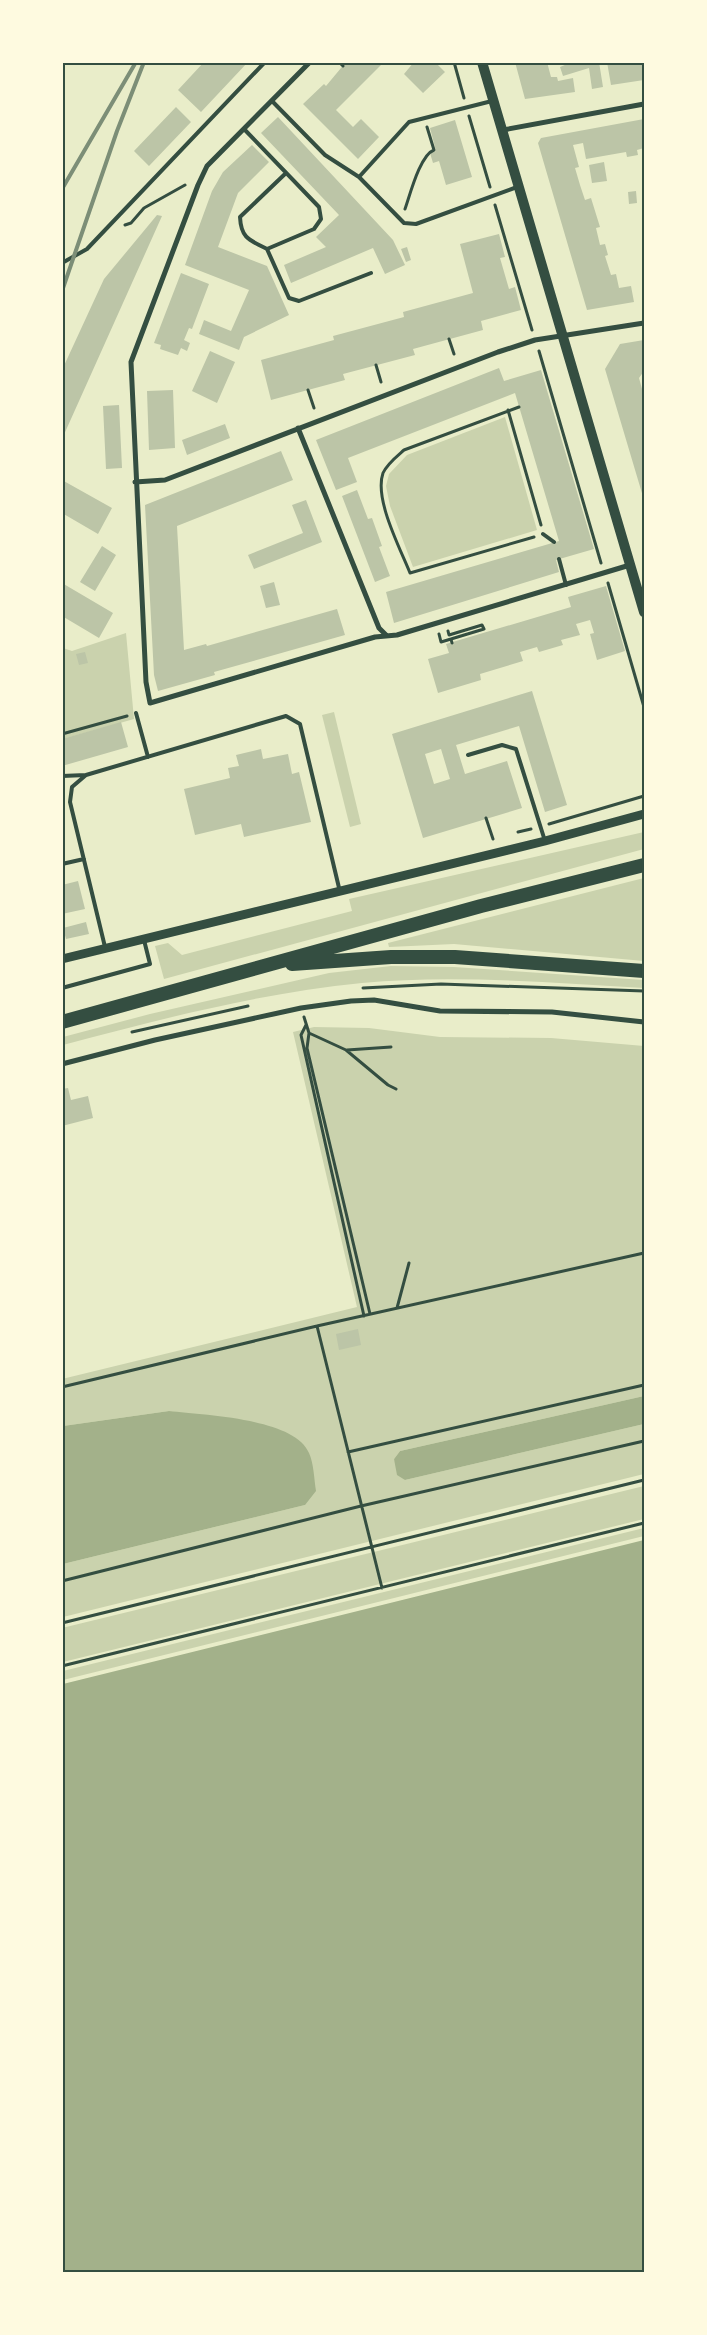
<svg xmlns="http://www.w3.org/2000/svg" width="707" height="2335" font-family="Raleway,sans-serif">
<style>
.green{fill:#cad2ad}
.water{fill:#a3b18a}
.building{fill:#bcc5a7;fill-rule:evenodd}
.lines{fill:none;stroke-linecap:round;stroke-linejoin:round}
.path{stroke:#344e41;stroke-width:3}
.service{stroke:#344e41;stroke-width:4}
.minor{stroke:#344e41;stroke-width:5}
.tertiary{stroke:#344e41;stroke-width:9}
.secondary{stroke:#344e41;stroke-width:10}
.trunk{stroke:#344e41;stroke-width:14}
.rail{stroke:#7c8e77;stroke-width:4}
.neatline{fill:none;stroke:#344e41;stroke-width:2}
</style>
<rect width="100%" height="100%" fill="#e9edc9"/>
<!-- green -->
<path class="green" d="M505 417 537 530 413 567 390 506 386 486 389 474 407 455Z
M126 633 134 719 63 739V648L72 651Z
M334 712 361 824 350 827 322 715Z
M644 832V849L164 979 155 946 168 943 182 955 352 911 349 899Z
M644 878V961L454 944 389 947 388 943Z
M391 966 454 967 644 980V988C551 983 455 974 362 983 260 993 161 1019 63 1045V1037L150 1014 329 973Z
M314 1027 369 1028 440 1037 551 1038 644 1046V1396L400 1451 394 1459 405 1480 644 1424V1474L63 1617V1564L305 1505 169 1411 63 1426 62 1379 357 1307 293 1032Z
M644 1486V1519L63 1662 62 1628Z
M644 1528V1536L63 1680V1671Z"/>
<!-- water -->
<path class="water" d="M644 1396V1424L405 1480 397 1475 394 1459 400 1451Z
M169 1411C203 1415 295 1418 309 1453 314 1464 314 1479 316 1491L305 1505 63 1564V1426Z
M644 1540V2272H63V1684Z"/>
<!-- building -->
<path class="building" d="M204 62H248L201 112 178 90Z
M346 62H384L336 110 353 127 361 119 379 137 358 159 303 104 324 84 326 86Z
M414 62H435L445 72 423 93 404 74Z
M515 62H547L551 77H557L558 81 573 78 575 92 525 99Z
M572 62H599L603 87 592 89 589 68 563 76 560 67Z
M607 62H644V80L611 85Z
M176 107 191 122 149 166 134 151Z
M278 117 393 240 405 265 385 274 373 248 291 283 284 265 326 247 316 237 339 215 261 133Z
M644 119V148L637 150 638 155 627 157 626 152 586 159 583 143 573 145 579 167 575 168 580 185 585 200 591 198 600 227 596 228 600 245 605 244 608 255 605 256 611 275 616 274 619 288 631 286 634 302 587 310 538 143 541 138Z
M455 120 472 177 446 185 439 161 433 163 430 153 436 151 430 128Z
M252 145 269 162 238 193 218 247 267 266 289 315 244 337 239 350 199 334 204 320 231 331 249 290 185 265 212 191 223 172Z
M604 162 607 181 592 183 589 165Z
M636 191 637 203 629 204 628 192Z
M157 215 162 216 62 439V370L104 279Z
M499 234 505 257 500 258 509 289 515 287 521 310 481 321 483 330 413 349 415 355 343 374 345 380 271 400 261 360 334 340 333 336 404 317 403 312 473 293 460 244Z
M407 247 411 260 406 262 401 249Z
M181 273 209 284 192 329 189 328 184 340 190 343 187 351 181 348 178 355 160 349 161 345 154 343Z
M644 340V371L639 378 644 396V500L605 369 620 344Z
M210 351 235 362 217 403 192 391Z
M499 368 504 381 541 370 594 549 556 560 559 572 394 623 386 592 559 541 515 393 348 458 357 482 336 490 316 440Z
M173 390 175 448 149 450 147 391Z
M119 405 122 468 106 469 103 406Z
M225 424 230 438 187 455 182 440Z
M281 451 293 480 177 526 184 650 206 644 207 646 337 609 345 635 214 672 215 675 158 691 154 675 145 505Z
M62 480 112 508 98 534 62 513Z
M357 490 368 519 372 518 382 546 379 547 390 576 375 582 342 496Z
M306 500 322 542 254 569 248 555 303 533 292 505Z
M102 546 116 555 95 591 80 582Z
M274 582 280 605 266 608 260 586Z
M62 583 113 613 99 638 62 616Z
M606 586 625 651 597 660 590 634 594 633 590 620 576 624 580 635 561 640 563 645 539 652 537 647 520 652 523 661 480 674 481 680 438 693 428 659 449 653 446 644 571 607 568 597Z
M85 652 88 663 79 665 76 654Z
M532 691 567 805 545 812 519 726 456 745 465 774 507 761 522 808 423 838 392 734ZM441 749 450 779 434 784 425 754Z
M121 722 128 747 62 766V739Z
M261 749 263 759 288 754 292 774 299 772 311 822 244 837 241 824 195 835 184 789 230 778 228 768 239 766 236 755Z
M78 881 85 909 62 914V885Z
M86 922 89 934 66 939 63 928Z
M68 1088 71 1100 88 1096 93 1118 62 1126V1089Z
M358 1329 361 1345 339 1350 336 1334Z"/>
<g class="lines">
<!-- path -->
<path class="path" d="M339 62 343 66
M454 62 464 98
M469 116 490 187
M495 205 532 330
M405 209C410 195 420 155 434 150L427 127
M125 225 131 223 144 208 185 185
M449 339 454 354
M539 351 601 563
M376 365 381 382
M308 390 314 408
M519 407 404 450C396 457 387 464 383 473 374 499 400 548 410 573L534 537
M508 410 541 525
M608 583 644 707
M448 631 449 635 482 625 484 629 451 639
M439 634 441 642 451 639 452 643
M62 734 127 716
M486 818 493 839
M549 824 644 796
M518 832 531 829
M363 988 441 984 644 991
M304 1017 309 1033 307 1048 370 1314
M306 1025 301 1035 364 1316
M132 1032 248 1006
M309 1033 346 1050 388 1085 396 1089
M347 1050 391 1047
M397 1308 409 1263
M317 1326 382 1588
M62 1387 317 1326 644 1253
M348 1452 644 1385
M62 1581 361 1506 644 1441
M62 1623 644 1480
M62 1666 644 1523"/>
<!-- service -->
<path class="service" d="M272 101 325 155 359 177 404 223 416 224 517 187
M244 129 319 207 321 219 314 229 267 249C249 240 241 238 240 217L286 173
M359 177 409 122 492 101
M267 249 289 298 299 301 371 273
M62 263 87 249 265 62
M543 534 554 542
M559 559 566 585
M136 713 148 757
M468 755 502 745 516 749 545 841
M62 776 86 775
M62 864 84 859
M105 947 70 802 72 787 86 775 286 716 300 724 340 892
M62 988 150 964 144 940"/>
<!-- minor -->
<path class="minor" d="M310 62 207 166 198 185 131 362 146 682 150 703 375 637 397 635 630 565
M503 130 644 104
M298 428 379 628 386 635
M135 482 165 480 498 352 535 340 644 323
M62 1064 155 1040 301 1008 351 1001 374 1000 440 1011 552 1012 644 1022"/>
<!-- tertiary -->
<path class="tertiary" d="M62 959 545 841 644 814"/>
<!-- secondary -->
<path class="secondary" d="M482 62 644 612"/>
<!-- trunk -->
<path class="trunk" d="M292 964 391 957H455L644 971
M62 1022 481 906 644 865"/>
<!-- rail -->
<path class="rail" d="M62 189 136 62
M62 291 117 131 144 62"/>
</g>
<!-- border -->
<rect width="707" height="2335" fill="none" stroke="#fefae0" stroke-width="128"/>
<rect x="64" y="64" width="579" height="2207" class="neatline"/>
</svg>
